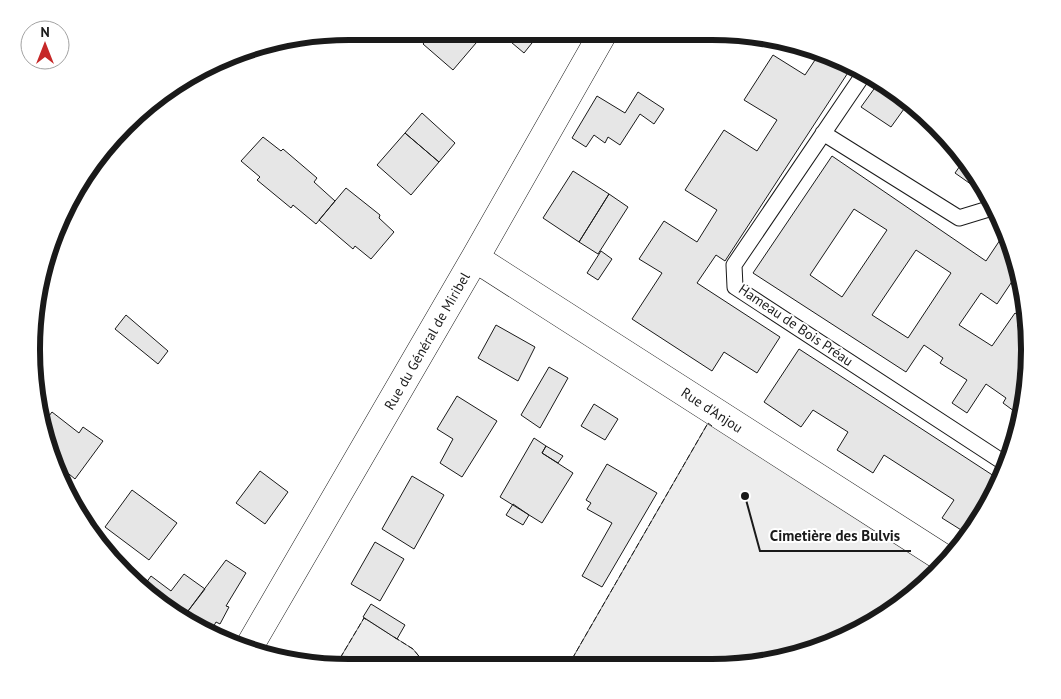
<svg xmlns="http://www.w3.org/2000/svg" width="1061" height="699" font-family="'PT Sans',sans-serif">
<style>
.built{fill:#ededed;stroke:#6a6a6a}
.building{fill:#e6e6e6;stroke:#1a1a1a;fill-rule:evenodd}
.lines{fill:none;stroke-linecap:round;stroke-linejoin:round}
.service-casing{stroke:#1a1a1a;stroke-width:17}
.minor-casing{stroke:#1a1a1a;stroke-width:29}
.service{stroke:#fff;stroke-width:15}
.minor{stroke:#fff;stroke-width:28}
.fence{stroke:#1a1a1a;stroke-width:1;stroke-dasharray:6 2.5;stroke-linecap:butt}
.labels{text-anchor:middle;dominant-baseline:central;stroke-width:4;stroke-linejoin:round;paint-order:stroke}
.street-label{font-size:14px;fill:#1a1a1a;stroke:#fff}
.rim{fill:none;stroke:#1a1a1a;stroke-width:6}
.leader{fill:none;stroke:#1a1a1a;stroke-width:2}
.callout-dot{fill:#1a1a1a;stroke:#fff;stroke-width:2}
.callout-label{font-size:15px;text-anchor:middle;font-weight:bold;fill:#1a1a1a;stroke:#fff;stroke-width:4;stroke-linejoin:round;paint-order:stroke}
</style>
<rect width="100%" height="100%" fill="#fff"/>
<!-- built -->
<path class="built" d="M708 423 938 569 852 635 732 667 568 666Z
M364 618 413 649 427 666 336 665Z"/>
<!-- building -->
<path class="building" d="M433 32 540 33 524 53 499 32 482 36 453 70 423 44Z
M819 54 853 65 725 261 716 255 697 283 780 337 757 373 724 352 712 371 632 319 662 273 639 259 664 221 697 242 717 210 685 190 724 130 757 151 777 120 744 100 773 55 805 75Z
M879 82 909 102 891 127 861 107Z
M638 92 664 109 654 124 640 114 620 145 608 137 605 143 594 135 586 147 572 138 597 96 625 113Z
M422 113 455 143 439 162 405 133Z
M405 133 439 162 411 195 377 165Z
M263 137 281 151 283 149 317 178 314 182 335 201 316 224 293 205 291 208 257 180 260 177 241 161Z
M832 156 986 261 1004 234 1015 277 997 304 981 293 959 325 992 346 1015 313 1027 321 1029 329 1025 363 1023 366H1024L1018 414 1003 403 1006 398 986 384 967 413 952 403 967 380 940 363 943 358 924 345 906 372 753 273ZM854 209 887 230 842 297 810 275ZM916 250 951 273 908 338 872 315Z
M962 163 983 191 982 192 955 173Z
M573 171 609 194 579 242 543 218Z
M346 188 380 215 379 218 394 232 371 259 355 246 353 249 319 220Z
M609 194 628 207 598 254 579 242Z
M601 251 612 259 598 280 587 273Z
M126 315 168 351 158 364 115 329Z
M496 325 535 347 518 381 478 358Z
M799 349 997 478 966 533 942 518 954 500 884 455 873 473 837 450 848 432 813 410 801 427 764 402Z
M549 367 568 378 540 428 521 415Z
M457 396 497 421 462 477 440 463 453 439 437 429Z
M594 404 618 419 605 440 581 426Z
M52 412 79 433 83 427 103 441 75 479 58 465 42 425Z
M534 438 546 446 542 453 573 473 542 523 500 497Z
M546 446 563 456 558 463 542 453Z
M607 464 657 493 602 587 582 576 612 523 587 509 591 503 586 500Z
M260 471 288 492 265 524 236 503Z
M412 476 444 495 414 549 382 529Z
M132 490 177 523 149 560 105 527Z
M513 504 529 515 523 525 506 515Z
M375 542 404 559 380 601 351 584Z
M226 560 246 573 226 606 229 607 220 624 216 622 211 631 185 615Z
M184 574 205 589 185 615 216 634 215 637 209 635 141 590 151 576 171 591Z
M371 604 405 625 397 639 363 617Z"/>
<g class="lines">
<!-- service casing -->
<g class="service-casing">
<path id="service" d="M865 72 734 265 735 287 1006 464
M823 133 959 218 995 207"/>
</g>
<!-- minor casing -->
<g class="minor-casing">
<path id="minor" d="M475 258 948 561
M249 647 475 258 603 33"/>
</g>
<!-- service -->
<use href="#service" class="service"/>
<!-- minor -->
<use href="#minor" class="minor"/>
<!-- fence -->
<path class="fence" d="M394 637 413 649 427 666
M336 665 364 618 367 620
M568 666 708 423 712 426"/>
</g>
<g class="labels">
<!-- street labels -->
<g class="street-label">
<text transform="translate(796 325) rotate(34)">Hameau de Bois Préau</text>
<text transform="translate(427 341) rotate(-60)">Rue du Général de Miribel</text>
<text transform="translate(712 410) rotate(33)">Rue d'Anjou</text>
</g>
</g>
<!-- crop -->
<path d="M0 0H1061V699H0ZM349 40H712A309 309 0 0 1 1021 349V350A309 309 0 0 1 712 659H349A309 309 0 0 1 40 350V349A309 309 0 0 1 349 40Z" fill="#fff" fill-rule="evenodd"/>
<path class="rim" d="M349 40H712A309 309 0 0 1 1021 349V350A309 309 0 0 1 712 659H349A309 309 0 0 1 40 350V349A309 309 0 0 1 349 40Z"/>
<!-- callouts -->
<path class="leader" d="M745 496L760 551H911"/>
<circle class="callout-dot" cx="745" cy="496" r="5"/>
<g class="callout-label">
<text x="835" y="541">Cimetière des Bulvis</text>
</g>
<!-- north arrow -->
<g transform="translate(45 45)"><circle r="24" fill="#ffffff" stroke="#a3a3a3"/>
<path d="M0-4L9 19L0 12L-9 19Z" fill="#c62828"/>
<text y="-8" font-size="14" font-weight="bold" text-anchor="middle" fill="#1a1a1a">N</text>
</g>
</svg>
